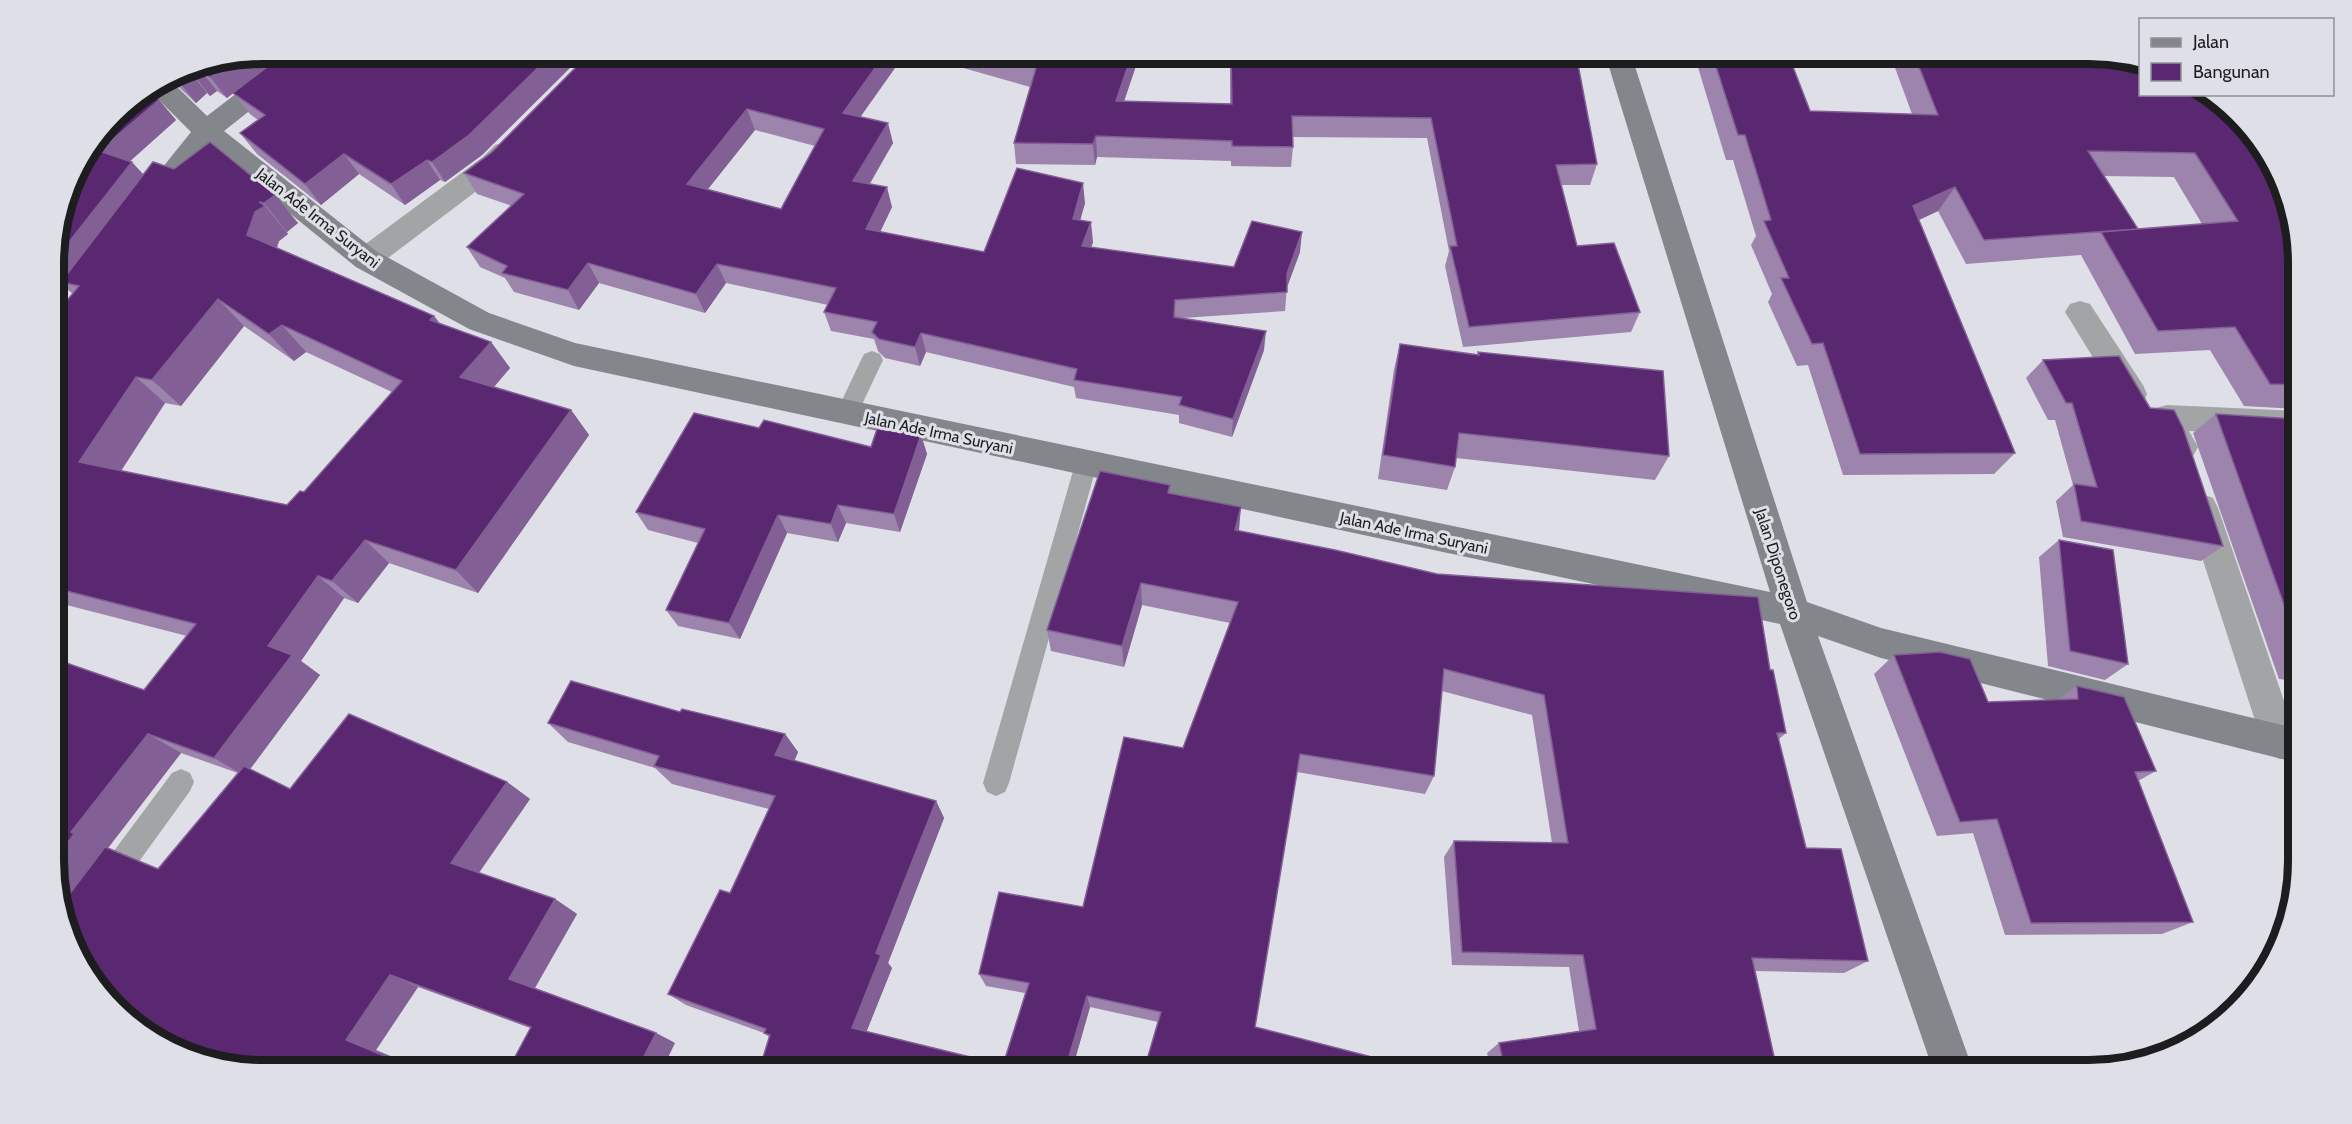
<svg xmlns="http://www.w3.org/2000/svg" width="2352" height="1124" font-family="Cabin,sans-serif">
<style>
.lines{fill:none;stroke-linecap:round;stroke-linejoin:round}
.lane{fill:#a2a4a6;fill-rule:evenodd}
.street{fill:#a2a4a6;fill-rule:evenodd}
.secondary{fill:#83878b;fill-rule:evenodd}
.wall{fill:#9c84ac;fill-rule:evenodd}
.shaded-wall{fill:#825f94}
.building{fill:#5a2870;stroke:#825f94;stroke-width:1.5;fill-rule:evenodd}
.labels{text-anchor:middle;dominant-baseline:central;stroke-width:6;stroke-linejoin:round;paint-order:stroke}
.street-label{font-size:16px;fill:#1d1d20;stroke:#dfdfe7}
.rim{fill:none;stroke:#1d1d20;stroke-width:8}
</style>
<rect width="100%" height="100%" fill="#dfdfe7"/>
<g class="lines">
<!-- lane -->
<path class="lane" d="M872 351 880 354 883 360 858 413 855 419 847 422 839 419 836 413 861 360 864 354Z
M1086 454 1094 457 1097 464 1009 783 1005 792 996 796 987 792 983 783 1075 464 1078 457Z
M181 769 190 773 194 782 190 791 83 939 78 941 67 914 172 773Z"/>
<!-- street -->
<path class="street" d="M505 142 515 145 518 152 503 171 376 267 366 270 356 267 352 259 356 251 483 157 495 145Z
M2080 301 2090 304 2143 385 2147 394 2143 403 2132 406 2121 403 2070 320 2065 312 2070 304Z
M2167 405 2297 411V437L2189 431 2198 447 2193 456 2182 460 2171 456 2152 417 2156 408Z
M2202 494 2213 498 2218 508 2298 742 2293 754 2280 759 2267 754 2262 742 2186 508 2191 498Z"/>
<!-- secondary -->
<path class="secondary" d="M288 54H318L314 60 224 131 376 251 489 313 575 343 1770 592 1605 54H1631L1807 602 1881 628 2298 729V763L1881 658 1818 636 1973 1070H1933L1780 624 574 366 469 329 356 267 208 147 162 207 152 210 142 207 138 200 142 193 191 132 150 91 169 79 207 116Z"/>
</g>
<!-- wall -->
<path class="wall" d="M264 54H584L482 155 445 182 440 180 405 205 359 174 321 205 257 154 240 133 258 120 250 114 233 93 227 98 217 91 210 96 207 93 196 103 170 79 184 70Z
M589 54 861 117 893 143 870 184 892 207 880 232 984 252 1085 203 1080 220 1093 242 1091 248 1234 267 1300 252 1287 286 1285 311 1182 318 1264 350 1232 437 1179 423V415L1076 398 1074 387 926 352 920 366 885 358 878 351 874 339 831 331 824 312 828 305 726 283 705 313 599 283 579 310 514 292 505 278 480 267 467 247 512 206 477 194 464 173 492 152ZM755 130 815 146 781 209 708 189Z
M914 54H1140L1124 101 1230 104V54H1576L1597 164 1590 185H1561L1577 246 1640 312 1631 332 1463 347 1445 266 1449 251 1427 138 1293 137V147L1291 167 1231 166V161L1097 157 1095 165 1016 164 1014 143 1030 87Z
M1694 54H1800L1794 65H1792L1810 111 1912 114 1890 54H2088L2296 236 2297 409 2244 406 2210 350 2135 354 2081 255 1966 264 1938 211 1919 220 2015 453 1994 474 1843 475 1808 365 1797 366 1768 302 1772 294 1751 245 1756 236 1733 160H1726ZM2104 176 2174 177 2202 224 2138 229Z
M159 100 176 120 130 161 143 174 174 169 210 142 298 223 287 232 286 231 288 234 279 241 277 248 434 316 440 324 491 342 510 368 494 387 571 410 589 435 478 593 389 563 358 603 344 598 301 661 320 675 250 769 290 789 507 782 530 799 479 873 555 899 577 914 535 988 656 1033 675 1043 530 1028 418 987 376 1050 264 1070 56 888 144 690 187 636 55 602V315L73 294 68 290 59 303 55 302 54 249ZM244 326 294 361 306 352 392 392 304 492 287 505 121 471 165 403 181 406ZM181 753 238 773 158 869 108 848Z
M1400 344 1477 355 1478 352 1669 456 1655 480 1456 458 1455 467 1447 490 1378 479 1394 369Z
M2043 360 2223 546 2201 561 2063 537 2056 501 2073 485 2055 420H2048L2026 378Z
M2216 414 2297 431 2295 433 2297 440V681L2279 679 2193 433Z
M759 428 871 447 921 435 927 454 900 532 846 523 838 542 787 533 740 639 678 626 666 610 698 543 648 530 636 512Z
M1170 493 1239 531 1770 670 1786 733 1779 739 1806 848 1868 961 1844 973 1755 971 1777 1070H1491L1487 1053 1499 1043 1579 1031 1569 967 1452 965 1444 857 1454 841 1552 843 1532 715 1442 691 1434 776 1425 794 1297 772 1255 1027 1158 1022 1090 1007 1072 1070H759L769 1037 764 1033 686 1005 668 994 730 893 769 809 672 784 655 768 568 742 548 723 680 712 785 734 798 752 794 761 936 801 944 818 888 963 892 968 866 1032 1003 1065 1025 993 986 986 979 974 1083 907 1183 748 1230 623 1142 605 1124 667 1051 651 1047 630Z
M2059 540 2128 664 2105 680 2048 666 2039 557Z
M1894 655 1988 702 2057 700 2077 686 2156 771 2138 781 2193 922 2162 934 2005 935 1973 833 1937 836 1874 674Z
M2052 1058 2102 1070H2018L2017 1068Z"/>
<!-- shaded-wall -->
<path class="shaded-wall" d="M264 54H284L227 98 210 77 233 60Z
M552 54H584L482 155 445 182 432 162Z
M885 54H905L849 133 843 113Z
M1132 54H1140L1117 122 1116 101Z
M200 70 217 91 210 96 194 75Z
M190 72 207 93 196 103 179 82Z
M159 100 176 120 118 172 99 151Z
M747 109 755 130 696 204 687 184Z
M888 123 893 143 859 201 853 181Z
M1096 136 1097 157 1095 165 1093 144Z
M344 154 359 174 321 205 305 184Z
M427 160 440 180 405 205 391 184Z
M132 162 150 182 61 282 68 290 59 303 55 299 54 261Z
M1083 183 1085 203 1075 239 1073 219Z
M887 187 892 207 872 249 866 229Z
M1955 187 1938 211 1897 230 1913 206Z
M275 195 298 223 287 232 264 203Z
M265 206 288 234 279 241 271 263 247 235 255 212Z
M1091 222 1093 242 1084 266 1082 246Z
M1302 232 1300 252 1285 293 1287 274Z
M588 263 599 283 579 310 568 290Z
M717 264 726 283 705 313 696 294Z
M218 299 244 326 181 406 152 380Z
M434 316 455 343 430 320Z
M282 325 306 352 294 361 269 334Z
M1266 331 1264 350 1232 437 1233 419Z
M921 333 926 352 920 366 915 347Z
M491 342 510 368 480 403 460 377Z
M136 377 165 403 111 486 79 462Z
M571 410 589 435 478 593 456 570Z
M2297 425V431L2287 439 2292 427Z
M921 435 927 454 900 532 894 514Z
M838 505 846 523 838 542 831 524Z
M1241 507 1239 530 1233 554 1235 530Z
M778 515 787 533 740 639 729 623Z
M365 540 389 563 358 603 332 581Z
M318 576 344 598 301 661 320 675 245 776 214 758 268 646Z
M1141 583 1142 605 1124 667 1122 646Z
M148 734 181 753 108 848 66 912 56 888V858L71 832Z
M785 734 798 752 789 774 775 755Z
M507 782 530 799 475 878 451 863Z
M936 801 944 818 888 963 892 968 864 1038 852 1028 876 953Z
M555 899 577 914 533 991 509 979Z
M390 975 418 987 376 1050 424 1070H418L346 1040Z
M1087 996 1090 1007 1072 1070H1065Z
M656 1033 675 1043 662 1070H637Z"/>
<!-- building -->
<path class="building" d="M284 54H552L469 135 432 162 427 160 391 184 344 154 305 184 240 133 265 115 233 93Z
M589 54H885L843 113 888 123 853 181 887 187 866 229 984 252 1017 168 1083 183 1073 219 1091 222 1082 246 1234 267 1252 221 1302 232 1287 274V292L1175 300 1174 317 1266 331 1233 419 1179 405 1182 397 1074 380 1077 369 921 333 915 347 879 339 872 332 877 322 824 312 836 288 717 264 696 294 588 263 568 290 502 273 507 266 467 247 524 194 464 173 492 152ZM747 109 824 129 781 209 687 184Z
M985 54H1132L1116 101 1232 104 1231 54H1576L1597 164 1556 165 1577 246 1614 243 1640 312 1469 327 1450 246H1457L1431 118 1292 116 1293 147 1232 146V141L1096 136 1093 144 1014 143 1036 68Z
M1712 54H1788L1810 111 1938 115 1914 54H2088L2140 64V94H2201L2255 136 2296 236 2297 385 2270 384 2235 327 2158 331 2101 232 2238 221 2195 153 2088 151 2138 229 1984 240 1955 187 1913 206 2015 453 1860 454 1823 343 1812 344 1781 278H1789L1764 221 1771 220 1745 135H1738Z
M233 60 210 77 200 70 194 75 190 72 179 82 173 76 184 70Z
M150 91 159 100 99 151 132 162 54 261V249L75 171 125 106Z
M210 142 275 195 264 203 259 202 265 206 255 212 247 235 434 316 430 320 491 342 460 377 571 410 456 570 365 540 332 581 318 576 268 646 292 655 214 758 148 734 71 832 74 834 56 858 55 659 144 690 196 624 55 588V315L79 286 61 282 153 162 174 169ZM218 299 269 334 282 325 402 381 304 492 300 491 287 505 79 462 136 377 152 380Z
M1400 344 1479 355 1478 352 1663 371 1669 456 1459 433 1455 467 1383 455Z
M2119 356 2150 408 2174 410 2183 428 2223 546 2081 521 2074 484 2097 487 2072 403H2066L2043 360Z
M694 413 759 428 764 420 871 447 877 429 921 435 894 514 838 505 831 524 778 515 729 623 666 610 705 529 636 512Z
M2216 414 2297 419V425L2292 427 2297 439V641Z
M1100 471 1170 485 1168 493 1241 507 1235 530 1335 550 1437 574 1758 597 1770 670H1773L1786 733H1777L1806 848 1841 849 1868 961 1752 958 1777 1070H1505L1499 1043 1596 1029 1583 955 1462 952 1454 841 1568 843 1544 695 1444 669 1434 776 1300 754 1255 1027 1372 1057 1370 1070H1144L1161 1012 1087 996 1065 1070H759L770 1035 764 1033 766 1029 668 994 720 890 730 893 775 796 654 766 659 756 548 723 571 681 680 712 682 709 785 734 775 755 936 801 876 953 881 955 852 1028 1003 1065 1029 983 979 974 999 892 1083 907 1124 737 1183 748 1238 602 1141 583 1122 646 1047 630Z
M2059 540 2113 550 2128 664 2070 651Z
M1940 652 1970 659 1988 702 2078 699 2077 686 2124 697 2156 771 2135 772 2193 922 2031 923 1997 819 1960 822 1894 655Z
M349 714 507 782 451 863 555 899 509 979 656 1033 637 1070H508L531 1027 390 975 346 1040 418 1070H264L183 1054 97 988 62 904 105 847 158 869 244 766 290 789Z
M2052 1058H2136L2102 1070H2056Z"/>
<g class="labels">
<!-- street labels -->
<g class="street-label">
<text transform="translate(318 218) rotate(38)">Jalan Ade Irma Suryani</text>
<text transform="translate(939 433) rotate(12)">Jalan Ade Irma Suryani</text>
<text transform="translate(1414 533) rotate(12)">Jalan Ade Irma Suryani</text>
<text transform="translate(1778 564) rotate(72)">Jalan Diponegoro</text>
</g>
</g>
<!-- crop -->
<path d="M0 0H2352V1124H0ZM263 64H2089A199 199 0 0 1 2288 263V861A199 199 0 0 1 2089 1060H263A199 199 0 0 1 64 861V263A199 199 0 0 1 263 64Z" fill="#dfdfe7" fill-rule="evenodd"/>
<path class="rim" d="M263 64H2089A199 199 0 0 1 2288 263V861A199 199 0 0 1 2089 1060H263A199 199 0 0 1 64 861V263A199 199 0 0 1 263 64Z"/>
<!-- legend -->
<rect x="2139" y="18" width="195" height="78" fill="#dfdfe7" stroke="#919197" stroke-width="1.5"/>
<rect x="2151" y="38" width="30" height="9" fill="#83878b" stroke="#919197" stroke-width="1.5"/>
<text x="2193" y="48" font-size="18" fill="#1d1d20">Jalan</text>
<rect x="2151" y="63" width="30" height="18" fill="#5a2870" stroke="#919197" stroke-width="1.5"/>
<text x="2193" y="78" font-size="18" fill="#1d1d20">Bangunan</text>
</svg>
